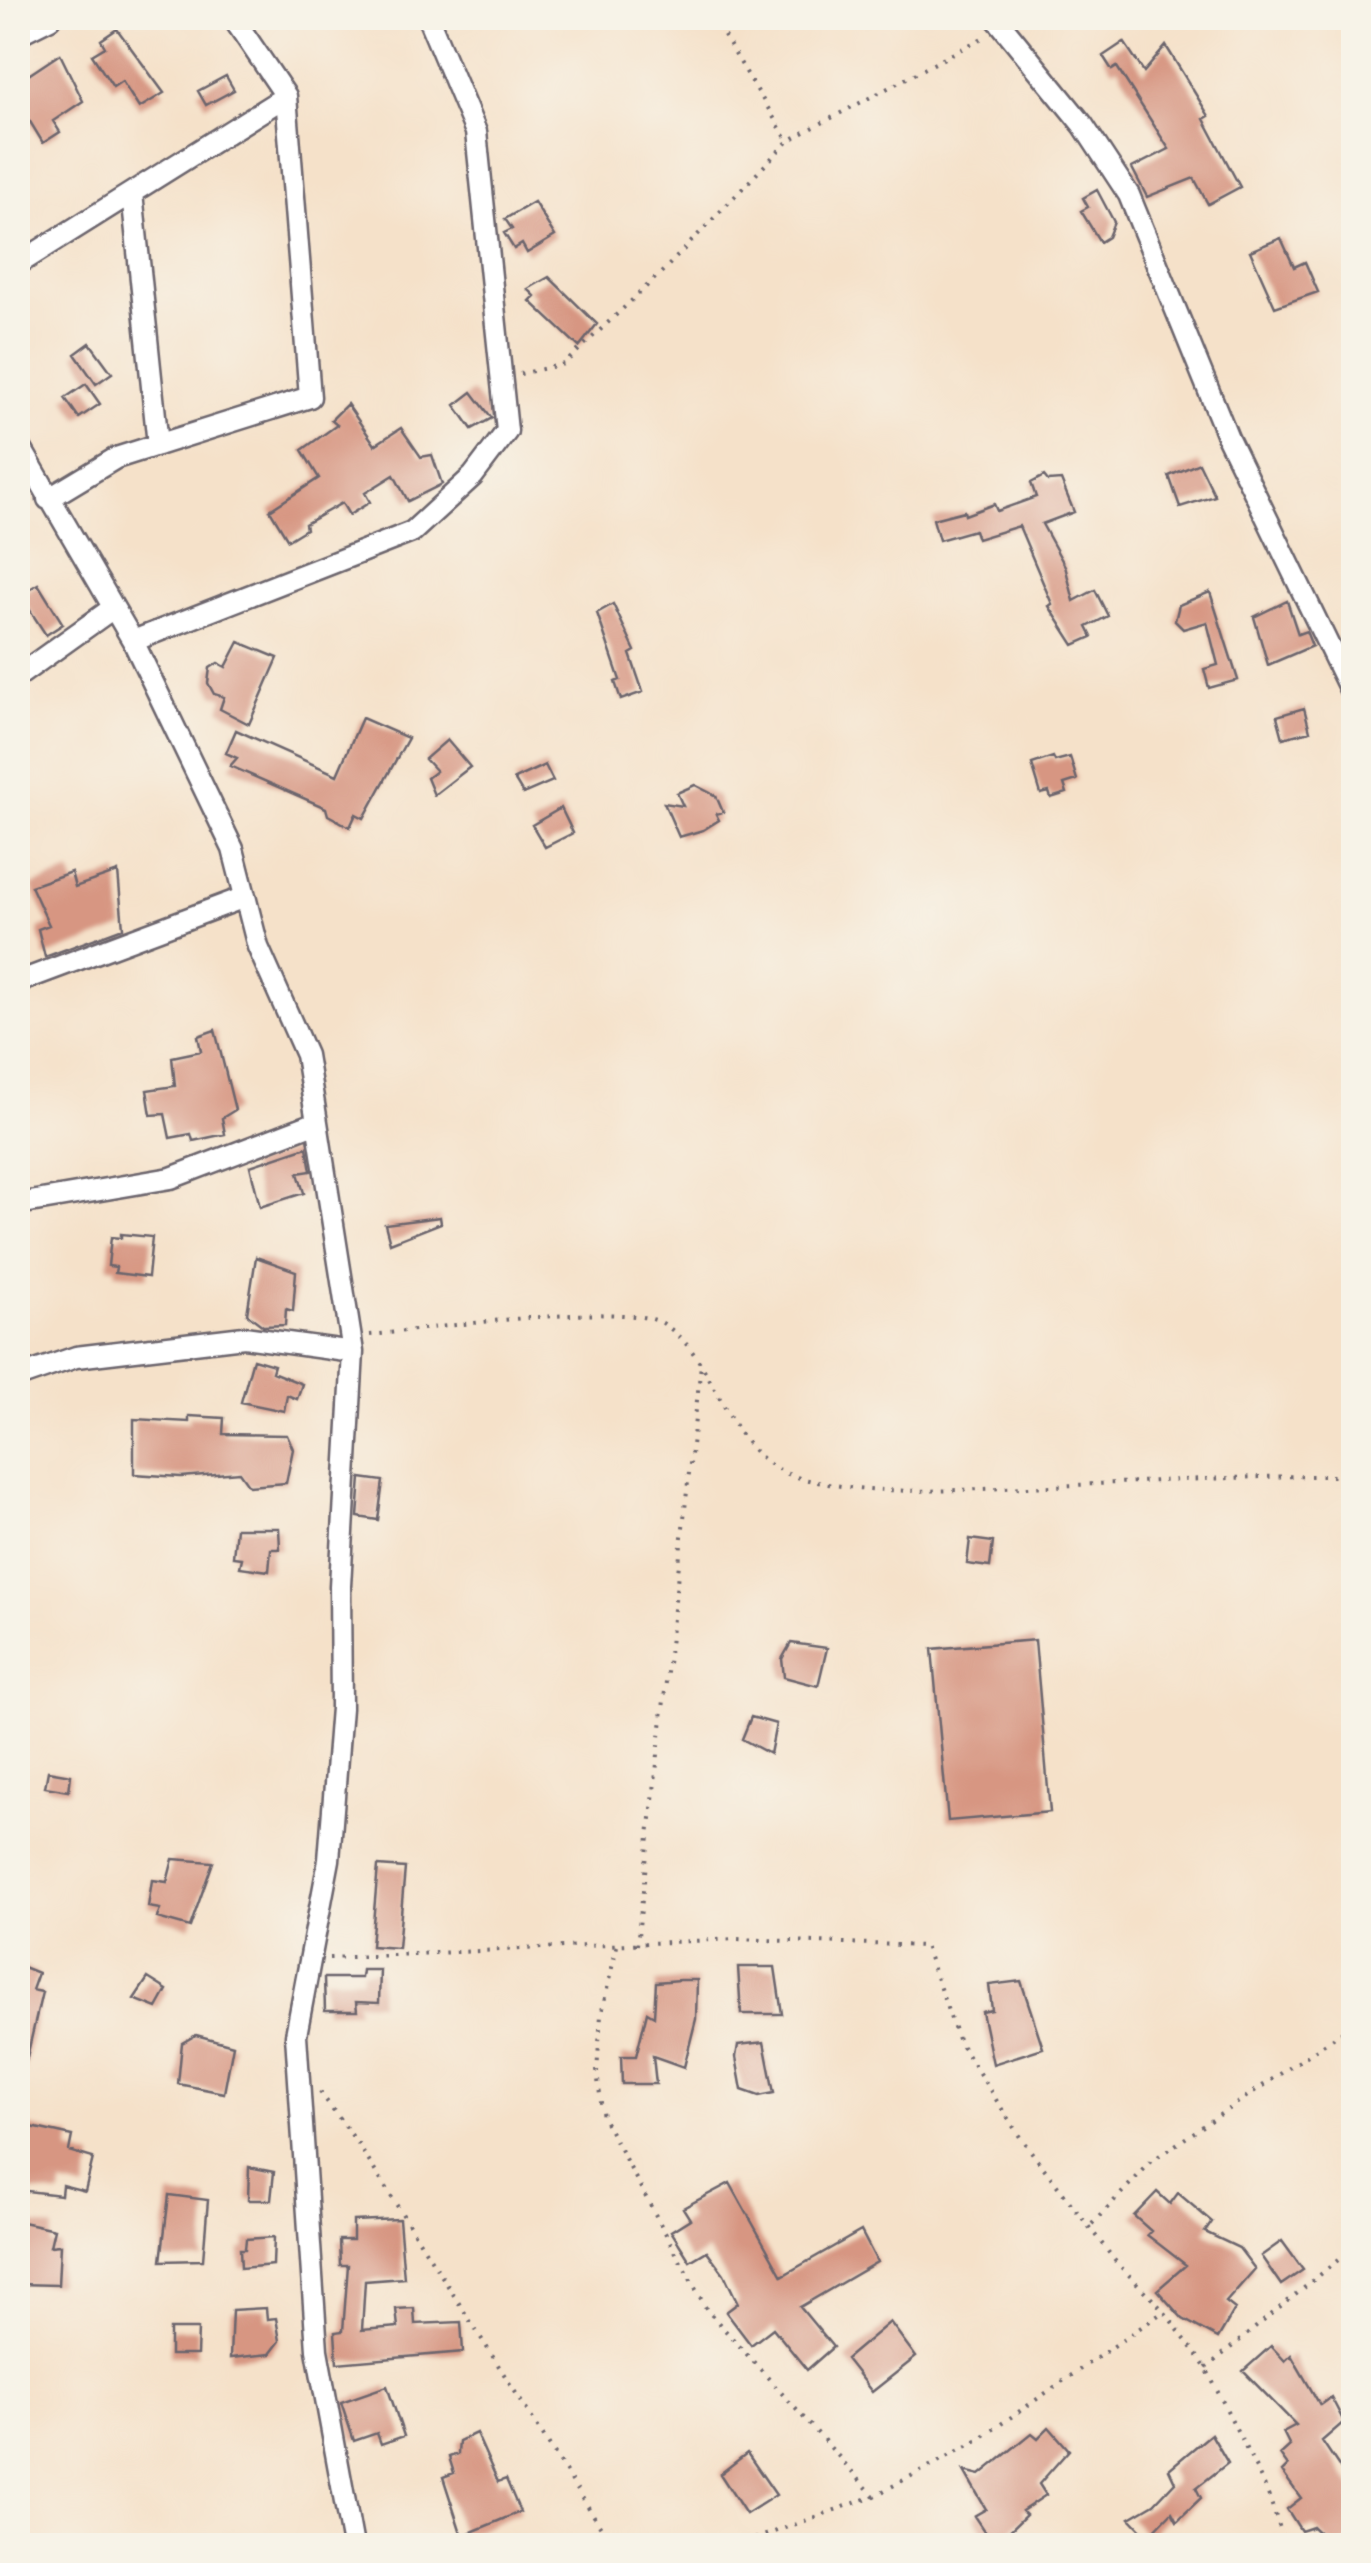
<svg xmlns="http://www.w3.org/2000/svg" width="1371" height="2563" font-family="'Architects Daughter',sans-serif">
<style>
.building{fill:#d79682}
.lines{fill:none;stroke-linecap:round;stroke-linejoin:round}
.minor-casing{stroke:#6c656d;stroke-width:25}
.path{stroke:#6c656d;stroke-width:4;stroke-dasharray:2.5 8;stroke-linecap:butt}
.minor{stroke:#fff;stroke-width:20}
</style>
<rect width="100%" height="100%" fill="#f7f3e8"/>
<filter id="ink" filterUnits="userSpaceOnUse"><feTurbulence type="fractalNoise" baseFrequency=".01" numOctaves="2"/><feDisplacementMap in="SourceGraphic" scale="20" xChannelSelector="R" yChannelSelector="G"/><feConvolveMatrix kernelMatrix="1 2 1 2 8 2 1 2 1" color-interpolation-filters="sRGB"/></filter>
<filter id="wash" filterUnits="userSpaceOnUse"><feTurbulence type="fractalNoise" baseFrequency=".0048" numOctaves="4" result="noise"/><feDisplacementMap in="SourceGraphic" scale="40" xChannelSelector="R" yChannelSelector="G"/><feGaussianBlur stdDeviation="2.25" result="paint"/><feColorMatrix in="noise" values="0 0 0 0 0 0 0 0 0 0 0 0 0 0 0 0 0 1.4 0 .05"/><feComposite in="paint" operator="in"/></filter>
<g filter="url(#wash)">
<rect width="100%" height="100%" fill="#f5e1c9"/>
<g id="blocks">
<!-- building -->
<path class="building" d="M117 29 164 93 139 108 122 81 113 87 92 55 105 47 101 40Z
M1124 42 1144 72 1166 46 1209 116 1204 119 1240 187 1208 204 1194 178 1147 197 1132 168 1169 149 1117 67 1112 70 1103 56Z
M60 54 83 101 53 121 60 132 43 143 18 102V82Z
M226 76 234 90 206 105 198 91Z
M1097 190 1114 222 1108 237 1100 242 1081 211 1088 207 1083 198Z
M534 202 555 236 527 253 522 244 514 249 504 233 512 229 505 219Z
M1281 238 1294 267 1305 262 1318 292 1275 307 1250 251Z
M549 277 597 324 579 347 530 301 535 296 528 289Z
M90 343 112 373 96 384 75 354Z
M86 384 100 404 79 418 65 398Z
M472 392 492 418 472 429 455 405Z
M347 404 375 445 401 428 421 457 432 455 442 484 408 501 394 475 365 493 370 502 349 515 342 503 305 524 306 529 288 540 270 510 319 478 302 450 337 425 331 420Z
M1199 463 1215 496 1180 507 1169 476Z
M1044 476 1048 481 1061 480 1074 512 1042 524 1065 566 1074 601 1095 590 1108 616 1087 627 1092 637 1074 645 1049 606 1052 604 1019 526 977 539 974 530 939 540 933 519 964 511 965 515 994 504 997 511 1036 497 1031 483Z
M38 584 63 624 46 635 20 595Z
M1210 592 1238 680 1209 688 1204 669 1218 665 1207 622 1183 629 1175 621 1179 605Z
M1287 601 1298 634 1306 631 1312 646 1268 665 1254 617Z
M613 604 635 651 630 654 643 692 621 700 615 682 620 680 597 613Z
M239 642 278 658 249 724 220 709 224 697 214 694 208 683 210 668 218 663 226 667Z
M1304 708 1310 731 1283 738 1277 716Z
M362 718 408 738 364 818 356 814 350 827 328 815 326 808 230 766 237 758 226 753 236 730 337 775Z
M447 740 470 767 434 795 427 778 436 771 425 759Z
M1053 757 1055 761 1070 757 1077 780 1064 784 1067 793 1051 798 1049 792 1041 794 1032 764Z
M545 765 553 781 523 794 514 779Z
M695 785 716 796 723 812 716 814 719 820 703 830 679 837 664 803 683 806 677 793Z
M561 808 573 833 545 847 532 825Z
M71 872 75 887 118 872 123 928 45 957 38 929 49 925 31 886Z
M215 1030 235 1110 222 1118 225 1134 193 1141 191 1134 170 1138 165 1114 151 1115 147 1090 175 1086 172 1057 201 1051 198 1036Z
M307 1147 311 1171 298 1173 304 1193 260 1207 250 1166Z
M440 1217 441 1223 390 1243 385 1224Z
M121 1234 152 1237 148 1277 115 1273 116 1267 108 1266 111 1237 121 1238Z
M256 1257 296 1271 293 1311 286 1309 285 1325 263 1326 247 1314Z
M253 1359 274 1365 272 1372 302 1384 297 1399 287 1395 284 1411 241 1402Z
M189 1416 224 1418 223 1434 287 1435 293 1449 286 1483 249 1486 239 1472 181 1477 134 1474V1419L189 1422Z
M361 1478 383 1481 378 1520 358 1517Z
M236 1528H279L280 1549H271L269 1571 240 1567 242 1558 233 1557Z
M970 1539 993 1542 990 1567 967 1564Z
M1035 1640 1050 1812 948 1821 932 1649Z
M791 1643 827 1648 818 1686 784 1677 782 1659Z
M751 1717 776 1724 770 1754 742 1739Z
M48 1771 71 1775 69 1791 45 1787Z
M173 1859 213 1862 190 1927 157 1918 160 1909 148 1907 152 1880 167 1882Z
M378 1866 405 1868 398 1948 371 1946Z
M18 1965 38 1973 32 1990 42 1992 24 2070 18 2069Z
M738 1967H775L782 2014H741Z
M362 1970H380L379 2003 356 2002 357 2011H325L324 1978H361Z
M148 1978 167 1990 157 2008 134 1999Z
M680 1980H697L696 2019 684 2067 653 2056 656 2084H622L621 2056H636L647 2012 654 2016 656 1982Z
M1021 1981 1043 2048 993 2064 982 2012 992 2010 989 1985Z
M196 2035 233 2045 224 2093 178 2084 182 2043Z
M764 2042 774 2093 759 2096 742 2090 736 2057 738 2045Z
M27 2126 72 2136 69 2151 93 2158 85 2191 62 2185 61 2195 18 2190V2143Z
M249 2167 274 2172 271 2200H248Z
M730 2183 782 2276 861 2231 877 2262 800 2307 833 2347 807 2370 773 2328 751 2345 726 2312 738 2303 724 2274 707 2251 690 2261 671 2231 690 2219 683 2208Z
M1157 2192 1170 2204 1178 2193 1212 2222 1205 2232 1239 2248 1255 2269 1226 2302 1235 2309 1218 2338 1183 2319 1157 2290 1186 2265 1147 2235 1151 2231 1134 2216Z
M169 2195 208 2200 203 2260 161 2261Z
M399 2219 404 2278 365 2281 362 2330 398 2327 396 2309 414 2308 415 2324 461 2322 463 2352 337 2363 335 2332 343 2331 348 2265H340L339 2240H353V2221Z
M18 2221 54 2229 50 2246 60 2245 58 2285 18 2284Z
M274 2237 273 2265 241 2268 240 2249H245L246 2239Z
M1282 2241 1303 2270 1281 2285 1261 2256Z
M266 2308 267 2319 276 2318 280 2341 270 2354 230 2358 232 2310Z
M890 2322 916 2357 872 2392 846 2359Z
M170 2329H198L197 2355H170Z
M1271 2346 1285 2361 1291 2355 1320 2405 1331 2397 1344 2422 1322 2441 1354 2489V2536L1342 2546H1333L1313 2527 1301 2531 1287 2509 1301 2498 1282 2472 1288 2466 1280 2455 1290 2446 1283 2432 1296 2425 1243 2371Z
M387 2386 404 2436 381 2444 377 2433 354 2441 341 2402Z
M1049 2427 1069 2450 1039 2484 1046 2495 1022 2511 1026 2515 994 2546 974 2516 986 2509 964 2471 980 2475 1032 2433 1038 2438Z
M476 2433 498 2482 506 2479 520 2512 462 2536 443 2477 454 2473 449 2457 458 2454 459 2441Z
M1211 2434 1228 2463 1196 2488 1201 2498 1177 2521 1172 2512 1148 2537 1130 2518 1154 2504 1175 2482 1169 2469Z
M747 2453 776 2495 746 2514 720 2474Z"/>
</g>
</g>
<g filter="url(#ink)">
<use href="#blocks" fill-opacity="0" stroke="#6c656d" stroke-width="2.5"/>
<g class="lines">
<!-- minor casing -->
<g class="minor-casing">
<path id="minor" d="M996 18 1083 125 1129 195 1228 438 1354 698
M18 34 50 18
M132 193 158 445
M18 264 286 96
M18 443 133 641 233 849 258 947 306 1055 317 1122 353 1352 340 1586 341 1708 329 1860 296 2035 317 2350 353 2546
M48 499 116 458 310 397 286 96 233 18
M133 641 412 532 473 476 507 431 476 132 428 18
M18 676 113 608
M18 982 245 897
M18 1204 171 1178 317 1122
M18 1377 76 1357 244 1337 353 1352"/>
</g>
<!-- path -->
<path class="path" d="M713 18 788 141
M520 374 564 364 665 269 788 141 986 36
M370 1335C423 1330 627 1299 664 1324 725 1366 722 1457 800 1478 874 1497 951 1490 1027 1487 1136 1483 1245 1475 1354 1476
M637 1945 701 1364
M617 1946 601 2015 597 2072 603 2118 707 2310 874 2496
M329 1958 736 1939 925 1946 959 2042 1020 2137 1116 2262 1164 2311 1206 2368 1267 2491 1286 2546
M320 2092 356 2141 613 2546
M1092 2224 1153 2160 1354 2024
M1206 2368 1354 2247
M735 2546 874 2496 975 2442 1163 2312"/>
<!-- minor -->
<use href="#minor" class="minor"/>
</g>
</g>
<!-- margin -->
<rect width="1371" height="2563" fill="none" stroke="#f7f3e8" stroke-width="60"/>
</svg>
